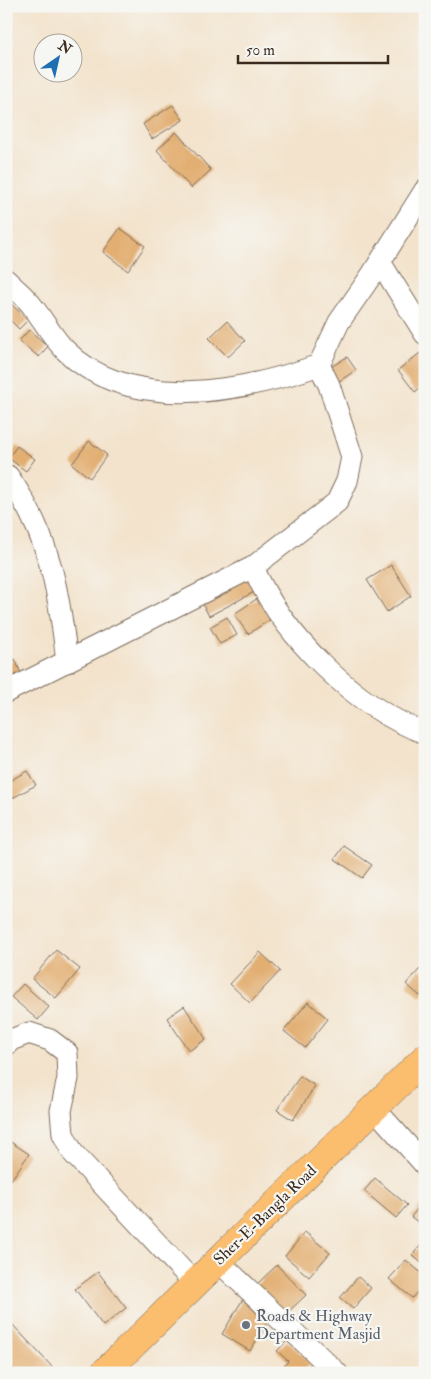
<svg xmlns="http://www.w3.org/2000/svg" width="431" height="1379" font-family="'IM FELL Double Pica',serif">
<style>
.building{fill:#e2ae71}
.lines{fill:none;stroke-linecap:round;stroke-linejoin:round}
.street-casing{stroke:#7b6b5b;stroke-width:23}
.highway-casing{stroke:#7b6b5b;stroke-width:29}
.street{stroke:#fff;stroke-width:21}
.highway{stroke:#fbbd6e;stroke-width:28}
.worship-dot{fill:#6b7280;stroke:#f6f6f2;stroke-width:2}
.labels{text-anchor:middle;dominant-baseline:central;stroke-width:4.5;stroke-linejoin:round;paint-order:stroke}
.street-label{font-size:16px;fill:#3b2a1e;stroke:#f6f6f2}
.worship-label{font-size:16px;fill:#5b616d;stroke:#f6f6f2;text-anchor:start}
</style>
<rect width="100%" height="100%" fill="#f6f6f2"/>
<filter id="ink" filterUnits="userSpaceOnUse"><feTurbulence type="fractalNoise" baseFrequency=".02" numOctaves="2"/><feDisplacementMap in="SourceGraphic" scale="10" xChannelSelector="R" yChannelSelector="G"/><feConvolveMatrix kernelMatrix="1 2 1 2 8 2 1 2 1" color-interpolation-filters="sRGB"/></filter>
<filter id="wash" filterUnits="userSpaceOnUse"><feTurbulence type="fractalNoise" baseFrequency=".0096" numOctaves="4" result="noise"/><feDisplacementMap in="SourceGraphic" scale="20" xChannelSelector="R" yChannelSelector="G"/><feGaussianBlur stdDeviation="1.12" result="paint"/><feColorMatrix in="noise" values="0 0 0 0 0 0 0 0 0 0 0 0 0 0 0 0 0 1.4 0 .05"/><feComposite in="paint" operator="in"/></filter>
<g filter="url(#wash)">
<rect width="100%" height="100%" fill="#f3e3cc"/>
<g id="blocks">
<!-- building -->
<path class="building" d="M173 105 183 120 152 139 143 124Z
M176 132 211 170 191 188 157 150Z
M120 228 145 246 128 271 103 252Z
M8 301 28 320 19 329 6 316Z
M227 321 245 341 228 357 209 338Z
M29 330 48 346 39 357 19 341Z
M420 353 425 360V384L415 392 398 370Z
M347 357 356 370 338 382 329 368Z
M89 441 107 455 90 478 72 464Z
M17 446 35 459 26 471 8 458Z
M391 565 411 596 387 612 367 580Z
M248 577 256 591 209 616 201 601Z
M258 598 271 619 248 634 234 614Z
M227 617 237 635 220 644 210 627Z
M15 659 22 676 6 683V663Z
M27 771 36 785 9 800 6 795V783Z
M344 846 372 865 362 878 335 859Z
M56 950 80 969 56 998 32 979Z
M260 952 280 971 250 1003 230 984Z
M420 969 425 973V990L420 996 406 984Z
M23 984 49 1007 38 1020 11 997Z
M308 1002 328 1019 305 1048 284 1031Z
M184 1006 206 1039 189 1051 167 1018Z
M300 1076 315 1086 293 1120 277 1110Z
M6 1139 29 1154 11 1180 6 1177Z
M375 1178 407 1205 396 1218 364 1191Z
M425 1199V1227L411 1217Z
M305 1232 330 1253 309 1277 285 1256Z
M425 1241V1266L412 1255Z
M406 1260 425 1276V1283L412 1298 389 1279Z
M277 1265 306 1295 284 1316 255 1286Z
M98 1272 126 1308 103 1326 75 1289Z
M358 1277 371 1288 353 1309 340 1298Z
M243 1299 271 1317 250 1351 222 1334Z
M10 1322 55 1370 52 1373H17L6 1362V1325Z
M287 1341 311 1363 302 1373H278L288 1361 277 1351Z"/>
</g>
</g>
<g filter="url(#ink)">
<use href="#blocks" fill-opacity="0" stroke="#7b6b5b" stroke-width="1"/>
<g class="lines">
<!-- street casing -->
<g class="street-casing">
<path id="street" d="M380 262 425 334
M6 280C15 289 26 297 33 307 44 321 53 338 65 350 129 414 243 392 319 365
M8 476C50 536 59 591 67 662
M253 567C282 635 356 708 425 733
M6 692 253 567 337 502 347 481 352 457 329 385 319 365 339 322 371 276 425 190
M6 1045 11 1040 29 1033 50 1040 67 1053 68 1078 61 1111 63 1134 73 1153 195 1284
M374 1108 425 1165
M218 1261 337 1373"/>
</g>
<!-- highway casing -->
<g class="highway-casing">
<path id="highway" d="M104 1373 425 1058"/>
</g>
<!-- street -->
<use href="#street" class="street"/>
<!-- highway -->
<use href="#highway" class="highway"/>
</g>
</g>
<!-- markers -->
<circle class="worship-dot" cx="246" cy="1325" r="5"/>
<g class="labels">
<!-- street labels -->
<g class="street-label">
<text transform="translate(265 1215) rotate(-44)">Sher-E-Bangla Road</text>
</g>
<!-- worship labels -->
<g class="worship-label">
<text x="256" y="1316">Roads &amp; Highway<tspan x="256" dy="18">Department Masjid</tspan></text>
</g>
</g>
<!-- margin -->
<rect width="431" height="1379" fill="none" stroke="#f6f6f2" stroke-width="25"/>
<!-- north arrow -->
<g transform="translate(58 58) rotate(34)"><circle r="24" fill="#f6f6f2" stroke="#aba49d"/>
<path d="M0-4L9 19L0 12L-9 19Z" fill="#1f6fb2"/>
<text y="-8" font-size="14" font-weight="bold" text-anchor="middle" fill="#3b2a1e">N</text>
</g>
<!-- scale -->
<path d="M238 55v8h150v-8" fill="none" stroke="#3b2a1e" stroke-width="2.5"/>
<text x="246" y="55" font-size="15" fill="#3b2a1e" stroke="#f6f6f2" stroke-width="4" paint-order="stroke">50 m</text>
</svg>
